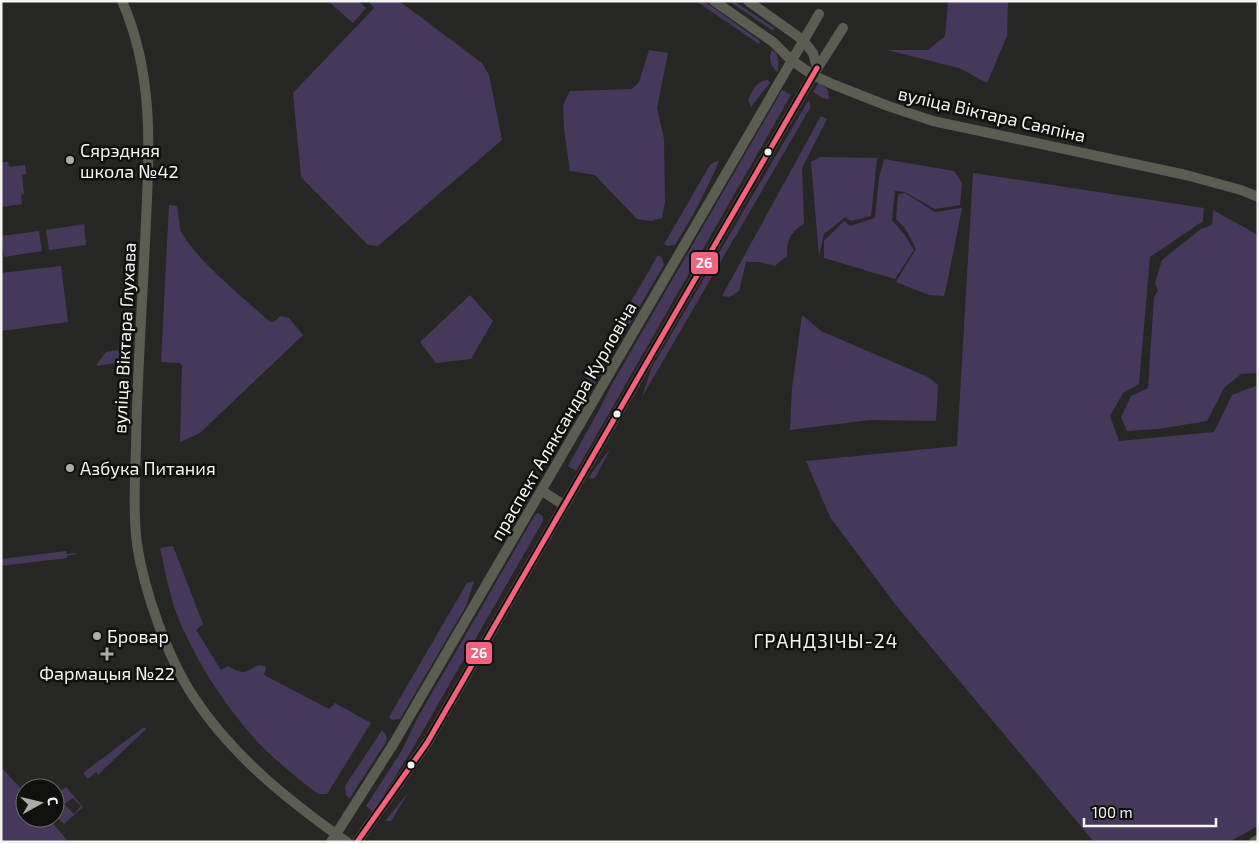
<svg xmlns="http://www.w3.org/2000/svg" width="1259" height="843" font-family="'Exo 2',sans-serif">
<style>
.green{fill:#46385b;fill-rule:evenodd}
.lines{fill:none;stroke-linecap:round;stroke-linejoin:round}
.minor{stroke:#5b5c52;stroke-width:10}
.bus-1-casing{stroke:#10100f;stroke-width:9}
.bus-1{stroke:#f8607d;stroke-width:5}
.bus-dot{fill:#f4f5f2;stroke:#10100f;stroke-width:2}
.poi-dot{fill:#acadaa;stroke:#10100f;stroke-width:2}
.labels{text-anchor:middle;dominant-baseline:central;stroke-width:5;stroke-linejoin:round;paint-order:stroke}
.street-label{font-size:18px;fill:#f4f5f2;stroke:#10100f}
.poi-label{font-size:18px;fill:#f4f5f2;stroke:#10100f;text-anchor:start}
.neighbourhood-label{font-size:19px;letter-spacing:1px;fill:#f4f5f2;stroke:#10100f}
.line-badge{stroke:#10100f;stroke-width:2}
.badge-label{font-size:14px;text-anchor:middle;font-weight:bold;fill:#fff}
</style>
<rect width="100%" height="100%" fill="#262625"/>
<!-- green -->
<path class="green" d="M328 1H359L366 8 353 23Z
M368 1H399L482 63 489 75 502 140 378 246 368 245 301 177 293 93 374 8Z
M696 1H704L760 41 759 44Z
M729 1H734L774 28 773 31Z
M948 1H1008L1007 36 987 83 959 68 887 50H928L945 36Z
M649 50 668 53 657 108 664 139 665 202 662 218 651 221 637 219 595 175 570 171 564 129 563 105 570 91 632 89 639 82Z
M772 50 776 53C779 60 779 65 777 72 770 65 768 59 772 50Z
M768 80 770 83 751 107 748 100C753 90 756 81 768 80Z
M819 82 828 90 829 99 822 98 813 92Z
M782 90 791 95 576 471 568 466 599 410 612 384Z
M808 101 810 103V108L642 397 651 369Z
M821 116 827 119 802 168 804 223C790 235 787 237 787 256L775 266 760 262H746L739 291 729 297 722 296Z
M820 157 877 158 871 216 851 221 845 217 824 234 819 256 811 162Z
M884 159 954 171 962 183 960 205 935 209 905 192 895 191 892 220 904 234 914 250 895 279 824 258V241L844 221 850 226 875 218 879 178Z
M719 161C707 190 692 218 675 245L667 246 664 244 710 165 714 162Z
M1 162H8L9 167 25 165 26 174 22 175 24 194 21 195 22 204 1 207Z
M973 173 1204 208 1203 221 1150 257 1139 384 1123 393 1110 416 1119 441 1214 432 1232 395 1258 385V826L1229 842H1094L895 604 830 517 806 461 957 446Z
M905 193 935 212 962 208 948 279 944 296 929 295 896 282 916 249 905 228 896 219 898 194Z
M169 205 177 206C178 211 180 229 181 232 200 264 242 296 270 322H274L280 316 289 318 303 335 200 433 180 442 182 366 180 363 161 362Z
M1213 210 1258 235V373L1241 374 1224 388 1207 421 1158 429 1127 431 1121 417 1131 396 1148 388 1154 297 1158 291 1155 283 1162 260 1201 229 1212 225Z
M84 224 86 245 49 250 46 230Z
M39 231 42 251 4 257 1 236Z
M658 255 662 258 664 265 552 456 549 453 550 441Z
M61 266 68 322 1 331V273Z
M470 295 493 321 471 359 436 363 420 342Z
M802 315 821 331 928 377 938 385 936 421 870 420 790 430 792 388Z
M117 350 121 353V362L97 366V364L106 352Z
M611 448 596 476 593 479 589 478 593 471Z
M526 489 530 498 507 527 505 520 507 516Z
M538 513 543 516V521L413 748 373 812 366 806 402 750 418 717 535 515Z
M173 546 203 624 196 630 221 670 228 666C232 668 237 672 243 672 252 672 255 661 266 667L264 675 329 709 335 703 371 723 327 794H318C296 777 273 759 254 738 222 702 195 659 177 615 169 593 165 570 160 548Z
M66 551 67 554 76 553V554L67 556V558L1 566V559Z
M474 581 466 606 400 719 392 720 389 717 467 583Z
M144 727 146 729 98 775 96 772 88 779 83 773Z
M382 730 387 737 386 742 350 798 346 795 345 786Z
M1 767 25 793V818H48L69 842H1Z
M66 787 83 807 64 824 55 816V795ZM73 798 81 806 74 814 64 804Z
M408 793 391 821H385Z"/>
<g class="lines">
<!-- minor -->
<path class="minor" d="M122 1C153 71 150 146 146 220 143 296 137 371 136 447 135 479 133 512 137 544 144 591 167 656 193 696 232 756 289 801 347 842
M714 1 773 42 791 60 813 75 832 84 888 106 933 121 1186 175 1241 190 1258 197
M748 1 803 40 813 53 817 68
M542 491 564 505
M331 842 394 743 819 14
M357 842 427 743 813 75 843 28
M1254 842 1258 840"/>
<!-- bus-1 casing -->
<g class="bus-1-casing">
<path id="bus-1" d="M357 842 427 743 817 68"/>
</g>
<!-- bus-1 -->
<use href="#bus-1" class="bus-1"/>
</g>
<!-- markers -->
<g class="bus-dot">
<circle cx="768" cy="152" r="4.5"/>
<circle cx="617" cy="414" r="4.5"/>
<circle cx="411" cy="765" r="4.5"/>
</g>
<g class="poi-dot">
<circle cx="70" cy="160" r="5"/>
<circle cx="70" cy="468" r="5"/>
<circle cx="97" cy="636" r="5"/>
<path d="M104.5 646.5h5v5h5v5h-5v5h-5v-5h-5v-5h5z"/>
</g>
<g class="labels">
<!-- street labels -->
<g class="street-label">
<text transform="translate(992 114) rotate(13)">вуліца Віктара Саяпіна</text>
<text transform="translate(124 338) rotate(-87)">вуліца Віктара Глухава</text>
<text transform="translate(563 421) rotate(-60)">праспект Аляксандра Курловіча</text>
</g>
<!-- poi labels -->
<g class="poi-label">
<text x="80" y="150">Сярэдняя<tspan x="80" dy="21">школа №42</tspan></text>
<text x="80" y="468">Азбука Питания</text>
<text x="107" y="636">Бровар</text>
<text x="107" y="673" text-anchor="middle">Фармацыя №22</text>
</g>
<!-- neighbourhood labels -->
<g class="neighbourhood-label">
<text x="826" y="640">ГРАНДЗІЧЫ-24</text>
</g>
</g>
<g class="line-badge">
<rect x="690" y="251" width="29" height="24" rx="5" fill="#f8607d"/>
<rect x="465" y="641" width="28" height="24" rx="5" fill="#f8607d"/>
</g>
<g class="badge-label">
<text x="704" y="268">26</text>
<text x="479" y="658">26</text>
</g>
<!-- border -->
<rect width="1259" height="843" fill="none" stroke="#f4f5f2" stroke-width="5"/>
<!-- north arrow -->
<g transform="translate(40 803) rotate(82)"><circle r="24" fill="#10100f" stroke="#6b6c6a"/>
<path d="M0-4L9 19L0 12L-9 19Z" fill="#acadaa"/>
<text y="-8" font-size="14" font-weight="bold" text-anchor="middle" fill="#f4f5f2">С</text>
</g>
<!-- scale -->
<path d="M1084 818v8h132v-8" fill="none" stroke="#f4f5f2" stroke-width="2.5"/>
<text x="1092" y="818" font-size="15" fill="#f4f5f2" stroke="#10100f" stroke-width="4" paint-order="stroke">100 m</text>
</svg>
